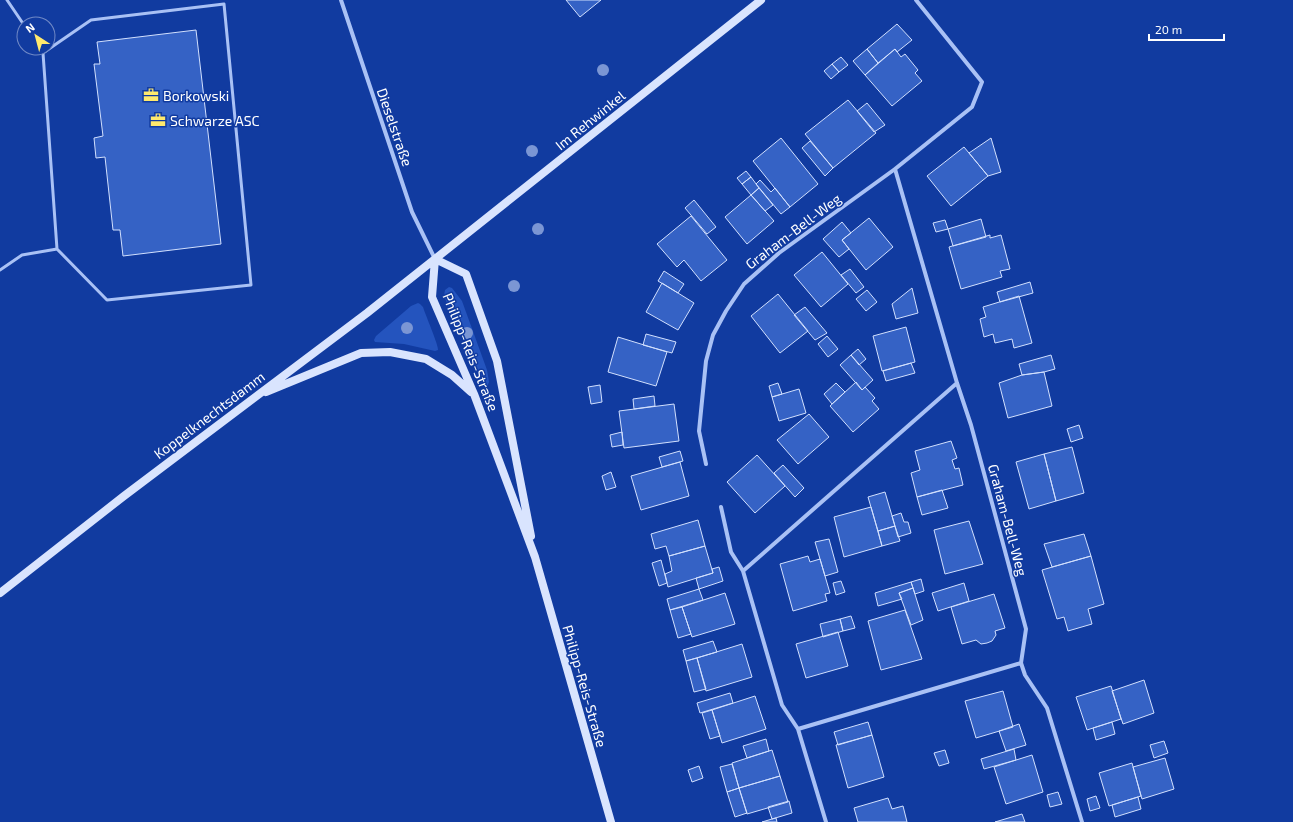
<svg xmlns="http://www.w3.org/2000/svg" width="1293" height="822" font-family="'Exo 2',sans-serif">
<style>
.green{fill:#2454be}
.building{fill:#3562c5;stroke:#d2e0fe}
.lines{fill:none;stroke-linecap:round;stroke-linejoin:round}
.lane{stroke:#a9c1f5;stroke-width:3}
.street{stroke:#a9c1f5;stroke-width:4}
.secondary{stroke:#d9e4fe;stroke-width:8}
.tree{fill:#7b96d4}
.labels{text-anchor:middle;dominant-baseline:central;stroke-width:3;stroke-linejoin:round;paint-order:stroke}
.poi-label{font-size:14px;fill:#fff;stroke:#113ba0;text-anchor:start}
.street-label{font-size:14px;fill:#fff;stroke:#113ba0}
</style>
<rect width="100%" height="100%" fill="#113ba0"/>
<!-- green -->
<path class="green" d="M449 287 452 288 462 301 487 370 489 382 487 387H485L482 384 444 296 445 290Z
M418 303 420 304 423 307C425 314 439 346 438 350L435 351 404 344 375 342 374 340 376 336 411 306Z"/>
<!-- building -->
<path class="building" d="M566 0H601L580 17Z
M897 24 912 40 897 52 895 49 878 63 867 49Z
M196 30 221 244 123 256 120 230H113L105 157 96 158 94 138 103 136 94 64H100L97 42Z
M867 49 878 63 865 75 853 61Z
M895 49 901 57 905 54 918 70 915 73 922 81 892 106 865 75Z
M841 57 848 65 839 72 832 64Z
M832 64 839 72 831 79 824 71Z
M848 100 876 133 833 168 805 134Z
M867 103 885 125 874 132 857 111Z
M781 138 818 184 790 207 753 161Z
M991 138 1001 172 988 176 969 153Z
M810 141 833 168 825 176 802 148Z
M964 147 988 176 951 206 927 176Z
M746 171 751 177 742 184 737 178Z
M751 177 759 188 751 195 742 184Z
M760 180 771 192 775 188 790 207 781 214 756 184Z
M759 188 773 205 765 211 751 195Z
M751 195 774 221 747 244 725 217Z
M694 200 716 227 707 234 685 208Z
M691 216 727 260 701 281 684 260 677 267 657 244Z
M869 218 893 247 866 270 842 240Z
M981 219 986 237 953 246 948 229Z
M945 220 948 229 936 232 933 223Z
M842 222 851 233 842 240 849 249 839 257 823 239Z
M990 235V238L1001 235 1010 269 1000 271 1002 277 961 289 949 247Z
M822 252 848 284 821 307 794 275Z
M850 269 864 287 856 293 841 275Z
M664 271 684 284 678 293 658 281Z
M1030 282 1033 293 1000 302 997 292Z
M662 283 694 303 678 330 646 312Z
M912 288 918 313 896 319 892 304Z
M867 290 877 302 866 311 856 299Z
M778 294 808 331 780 353 751 316Z
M1019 296 1032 343 1014 348 1012 339 995 343 993 334 984 337 980 319 986 317 983 307Z
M805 307 827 333 815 340 794 315Z
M906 327 915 362 882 371 873 336Z
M646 334 676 342 672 353 643 345Z
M827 336 838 349 828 357 818 344Z
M618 337 667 352 656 386 608 372Z
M858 349 866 359 859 365 851 355Z
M851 355 873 380 862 390 840 365Z
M1051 355 1055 369 1044 372 1022 375 1019 364Z
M911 363 915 373 886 381 883 371Z
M1044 372 1052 406 1008 418 999 383 1022 375Z
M856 382 862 390 865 387 875 398 872 401 879 409 853 432 830 406Z
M778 383 782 394 772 397 769 386Z
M836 383 845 392 832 404 824 394Z
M600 385 602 402 591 404 588 387Z
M799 389 806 413 779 421 772 397Z
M654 396 655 406 634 409 633 399Z
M674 404 679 441 624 448 619 411Z
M809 414 829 437 798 464 777 440Z
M1079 425 1083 438 1071 442 1067 429Z
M622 432 623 445 612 447 610 435Z
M951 441 957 458 952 460 955 469 959 468 963 485 917 497 911 473 920 470 915 451Z
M1072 447 1084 493 1056 501 1044 454Z
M680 451 683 461 662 467 659 457Z
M1044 454 1056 501 1029 509 1016 462Z
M757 455 785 486 755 513 727 482Z
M680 462 689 496 641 510 631 476Z
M783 465 804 488 795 497 774 473Z
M611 472 616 487 606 490 602 476Z
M942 490 948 508 922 515 917 497Z
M885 492 895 526 878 531 868 497Z
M871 507 882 546 844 557 834 517Z
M901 513 904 522H908L911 533 898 537 892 516Z
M698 520 705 546 669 556 666 546 655 549 651 534Z
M969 521 983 564 945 574 934 530Z
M895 526 900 541 882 546 878 531Z
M1084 534 1091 556 1052 567 1044 544Z
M829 539 838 572 825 576 815 542Z
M705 546 713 573 668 587 665 574 672 571 669 556Z
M808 556 810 562 820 559 830 593 825 594 827 601 793 611 780 564Z
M1091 556 1104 604 1088 609 1092 624 1068 631 1064 617 1057 619 1042 570Z
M661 560 667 583 659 586 652 563Z
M719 567 723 581 699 589 696 578 713 573 712 569Z
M921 579 924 591 915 594 911 582Z
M841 581 845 592 836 595 833 583Z
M911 582 913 588 899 593 902 599 878 606 875 593Z
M964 583 969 601 938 611 932 593Z
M913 588 923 620 911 625 899 593Z
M699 589 703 600 670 610 667 599Z
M725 593 735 624 692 637 682 607Z
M994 594 1005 628 995 631 996 635 992 641 987 643 981 644 976 640 962 644 951 607Z
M682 607 691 634 678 638 670 610Z
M905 610 922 659 881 670 868 621Z
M851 616 855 628 843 631 840 619Z
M840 619 843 631 823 637 820 624Z
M838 632 848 666 806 678 796 644Z
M713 641 717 652 686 661 683 650Z
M742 644 752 677 706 691 697 658Z
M697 658 706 689 694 692 686 661Z
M1144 680 1154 713 1123 724 1112 691Z
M1111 686 1121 719 1087 730 1076 697Z
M1003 691 1013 727 976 738 965 701Z
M730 693 733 703 700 713 697 703Z
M755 696 766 729 722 743 712 710Z
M712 710 720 736 710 739 702 713Z
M868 722 872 735 838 745 834 732Z
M1112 722 1115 734 1096 740 1093 728Z
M1019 724 1026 745 1006 751 999 731Z
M872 735 884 777 848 788 836 745Z
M766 739 769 751 747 758 743 746Z
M1164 741 1168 753 1154 758 1150 745Z
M1014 749 1016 760 984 769 981 759Z
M772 750 780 776 739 788 732 763Z
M945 750 949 763 939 766 934 753Z
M1032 755 1043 792 1006 804 994 767Z
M1165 758 1174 789 1142 799 1133 767Z
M1132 763 1141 796 1109 806 1099 773Z
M732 764 739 788 727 792 720 767Z
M699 766 703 778 692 782 688 770Z
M780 776 788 802 747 814 739 788Z
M739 788 747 813 735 817 727 792Z
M1058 792 1062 804 1050 807 1047 795Z
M1096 796 1100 808 1090 811 1087 799Z
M1138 797 1141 809 1115 817 1112 805Z
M888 798 892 809 903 806 907 822H858L854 808Z
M789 801 792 813 772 819 768 807Z
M1022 814 1025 822H995Z
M776 818 777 822H762L772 819Z"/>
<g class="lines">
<!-- lane -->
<path class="lane" d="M7 0 24 25
M224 4 251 285 107 300 57 249 43 53 91 20Z
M0 270 22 255 57 249"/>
<!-- street -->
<path class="street" d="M341 0 412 212 435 259
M916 0 982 82 972 107 895 169 957 383 971 425 1026 629 1021 663 1025 675 1047 708 1082 822
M706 464 699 431 706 361 713 335 726 311 744 284 779 253 895 169
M721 507 731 552 743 571
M798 729 1021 663
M826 822 798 729 782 705 743 571 957 383"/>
<!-- secondary -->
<path class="secondary" d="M435 259 432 297 474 394 535 557 611 822
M435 259 466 274 497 361 531 536
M266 392 361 353 390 352 426 359 452 375 471 392
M0 593 124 496 367 313 761 0"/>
</g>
<!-- trees -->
<g class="tree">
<circle cx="603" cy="70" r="6"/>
<circle cx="532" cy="151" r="6"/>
<circle cx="538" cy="229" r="6"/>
<circle cx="514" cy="286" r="6"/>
<circle cx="407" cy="328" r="6"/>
<circle cx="467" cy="333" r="6"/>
</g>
<!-- icons -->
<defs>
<g id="office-bare" transform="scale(1.2)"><path d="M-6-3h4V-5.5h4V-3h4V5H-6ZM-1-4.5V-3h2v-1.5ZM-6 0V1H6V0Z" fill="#ffe96d" stroke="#113ba0" stroke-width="2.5" paint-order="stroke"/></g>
</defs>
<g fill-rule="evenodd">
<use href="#office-bare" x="151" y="95"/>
<use href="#office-bare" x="158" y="120"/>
</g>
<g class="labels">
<!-- poi labels -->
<g class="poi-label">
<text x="163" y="95">Borkowski</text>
<text x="170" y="120">Schwarze ASC</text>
</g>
<!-- street labels -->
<g class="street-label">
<text transform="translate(590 120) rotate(-39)">Im Rehwinkel</text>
<text transform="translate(395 127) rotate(71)">Dieselstraße</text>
<text transform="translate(793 231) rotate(-37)">Graham-Bell-Weg</text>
<text transform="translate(471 352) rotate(68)">Philipp-Reis-Straße</text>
<text transform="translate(209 415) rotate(-37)">Koppelknechtsdamm</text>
<text transform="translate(1008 520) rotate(75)">Graham-Bell-Weg</text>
<text transform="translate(585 686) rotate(74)">Philipp-Reis-Straße</text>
</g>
</g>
<!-- north arrow -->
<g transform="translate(36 36) rotate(324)"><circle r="19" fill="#113ba0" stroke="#7089c6"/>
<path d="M0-3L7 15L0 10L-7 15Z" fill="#ffe96d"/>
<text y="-6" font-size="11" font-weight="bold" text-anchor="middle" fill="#ffffff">N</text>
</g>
<!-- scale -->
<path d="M1149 34v6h75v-6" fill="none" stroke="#ffffff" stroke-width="2"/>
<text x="1155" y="34" font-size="12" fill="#ffffff" stroke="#113ba0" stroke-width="3" paint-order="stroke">20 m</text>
</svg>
